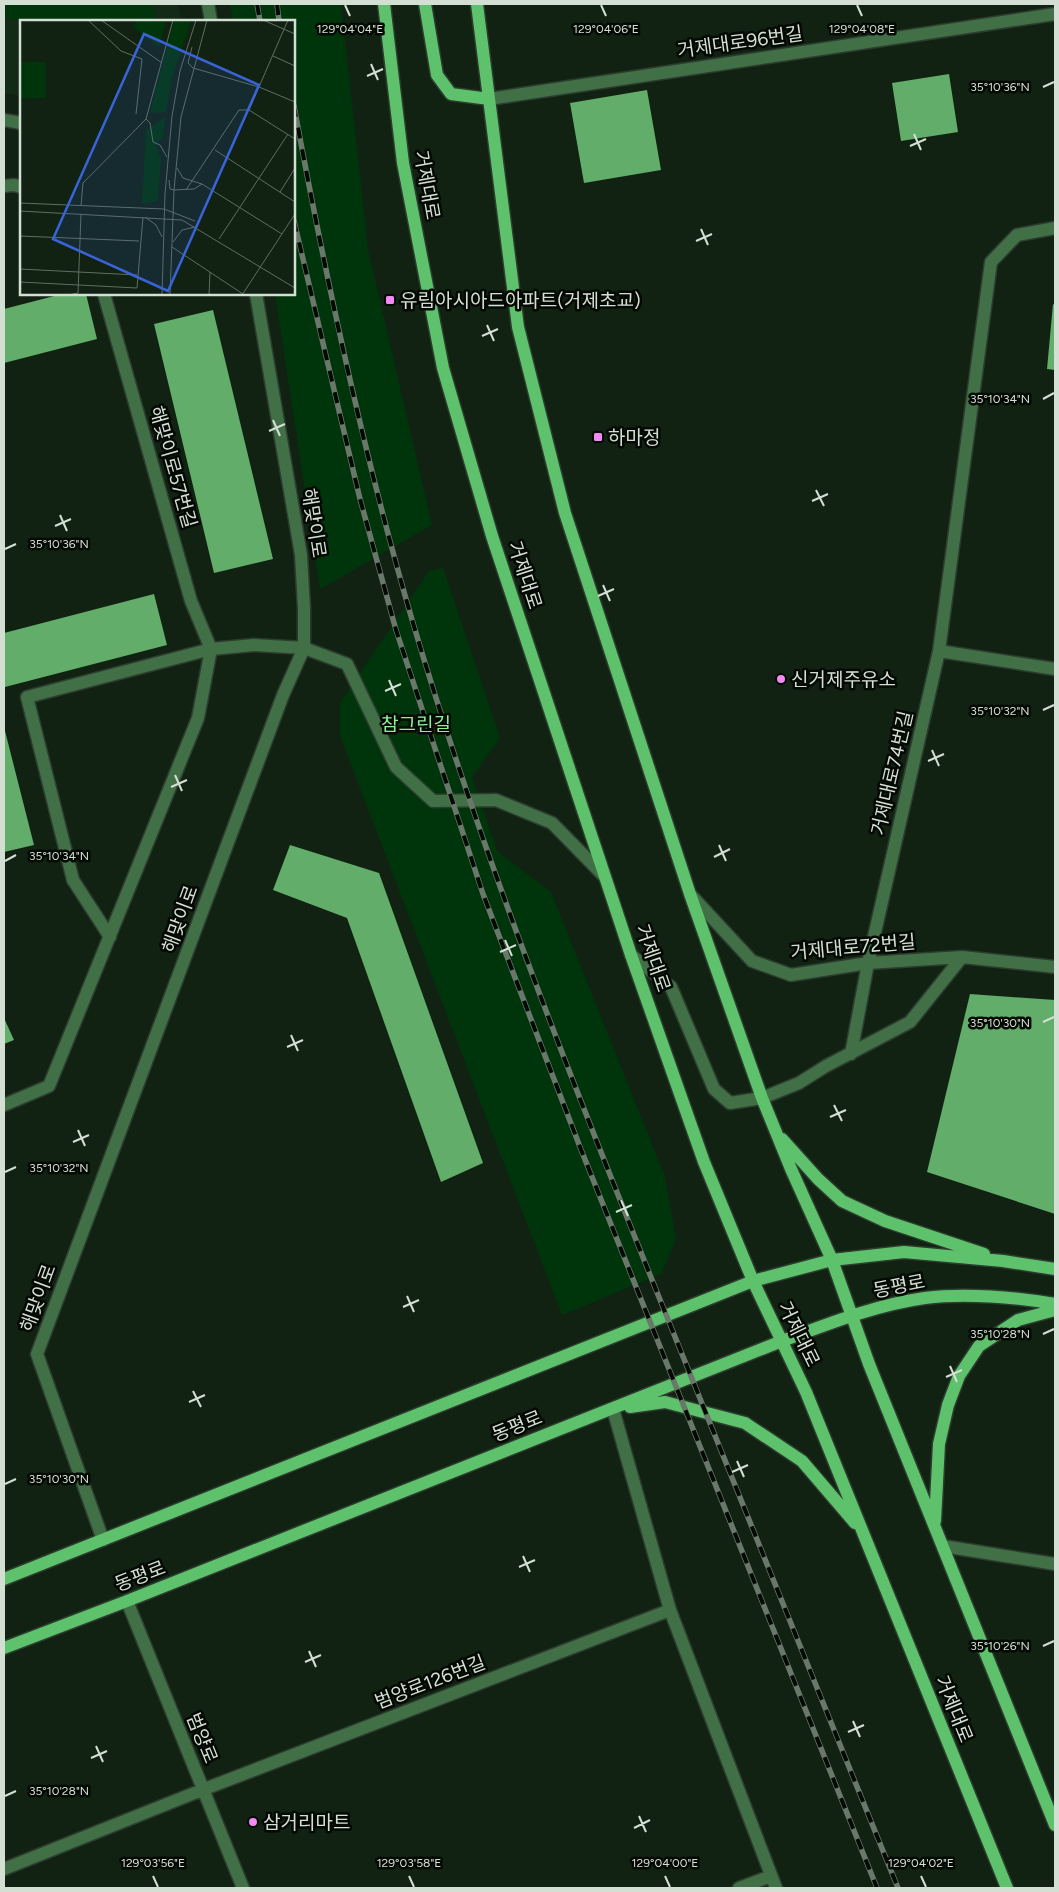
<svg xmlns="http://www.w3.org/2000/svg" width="1059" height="1892" font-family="Figtree,'Noto Sans KR',sans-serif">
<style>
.built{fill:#132a16}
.green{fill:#00350b}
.building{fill:#61ad69}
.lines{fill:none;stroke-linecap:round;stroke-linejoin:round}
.minor-casing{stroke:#2c3c2e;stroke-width:15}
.major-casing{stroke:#2c3c2e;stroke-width:15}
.minor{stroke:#416f46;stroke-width:12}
.major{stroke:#5dc26b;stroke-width:12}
.rail-casing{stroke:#6a786b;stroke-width:5.5}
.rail{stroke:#040904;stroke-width:4;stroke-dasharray:11;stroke-linecap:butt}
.ticks{fill:none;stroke:#d4dfd4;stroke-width:2}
.poi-dot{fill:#f28af3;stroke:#040904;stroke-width:2}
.labels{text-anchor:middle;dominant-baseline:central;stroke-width:5;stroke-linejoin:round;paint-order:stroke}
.street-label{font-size:19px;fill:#d4dfd4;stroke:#040904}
.poi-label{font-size:19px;fill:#d4dfd4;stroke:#040904;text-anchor:start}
.park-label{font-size:19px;fill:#8ef198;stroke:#040904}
.inset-road{fill:none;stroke:#5f6e60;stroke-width:1}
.view{fill:#3864d7;fill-opacity:0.15;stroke:#3864d7;stroke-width:2.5}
.inset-edge{fill:none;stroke:#d4dfd4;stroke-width:2.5}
.ticks-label{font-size:12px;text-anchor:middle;fill:#d4dfd4;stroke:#040904;stroke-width:5;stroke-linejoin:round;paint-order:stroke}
</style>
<rect width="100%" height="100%" fill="#112213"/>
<!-- built -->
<path class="built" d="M4 4H178L181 21H21V96L4 93Z"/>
<!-- green -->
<path class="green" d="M4 4H153L156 21H22L4 17Z
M230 4H341L368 249 432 525 320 589 275 294H294V21H233Z
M443 568 500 738 472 777 497 851 551 892 665 1177 676 1240 661 1274 562 1315 340 736V703L429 571Z"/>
<!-- building -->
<path class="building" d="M949 74 958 132 901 141 892 83Z
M647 90 661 170 584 183 570 103Z
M62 294H86L97 339 4 363V309Z
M1053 304 1055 305V370L1047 369Z
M213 310 273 559 214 573 154 324Z
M154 594 167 645 5 687 4 633Z
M4 727 34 845 4 852Z
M290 845 379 873 483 1163 441 1182 347 918 273 890Z
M970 994 1055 1000V1214L927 1172Z
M4 1018 14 1040 4 1044Z"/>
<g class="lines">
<!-- minor casing -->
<g class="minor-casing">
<path id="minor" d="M208 4 211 21
M489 99 1055 14
M4 120 21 123
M4 186 14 185 21 187
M104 294 191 601 211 649 27 697 73 880 110 937
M939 651 1055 669
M690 894 752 961 791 975 868 963 962 957 1055 967
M631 955 671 987 714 1089 730 1103 762 1098 799 1083 826 1066 910 1022 962 957
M851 1054 868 963 939 651 991 262 1017 235 1055 228
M4 1105 49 1086 198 718 211 649 254 645 304 648 347 664 396 767 433 801 496 800 552 823 605 877
M613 1409 670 1610 776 1888
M103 1540 37 1354 283 695 304 648V608L301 555 256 294
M943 1546 1055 1564
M127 1601 243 1888
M4 1869 202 1790 670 1610
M739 1888 771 1876"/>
</g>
<!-- major casing -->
<g class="major-casing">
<path id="major" d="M384 4 403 163 443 368 492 536 631 955 704 1162 753 1281 806 1392 1007 1888
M425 4 437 75 451 94 489 99
M477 4 518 327 565 513 690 894 762 1098 791 1169 832 1260 869 1364 1055 1825
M782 1139 818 1179 842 1201 885 1221 984 1254
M630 1407 665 1402 745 1423 802 1461 855 1523
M935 1521 939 1444 948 1405 959 1376 979 1346 1018 1320 1055 1310
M4 1579 753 1281 832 1260 904 1252 1003 1261 1055 1269
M4 1648 127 1601 782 1341C828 1324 875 1305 925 1298 964 1293 1017 1297 1055 1304"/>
</g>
<!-- minor -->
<use href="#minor" class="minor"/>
<!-- major -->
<use href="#major" class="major"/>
<!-- rail casing -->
<g class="rail-casing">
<path id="rail" d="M257 4 260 21
M277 4 279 21
M294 106C326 280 363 453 413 623 483 859 575 1089 667 1317 744 1507 821 1698 898 1888
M294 221 360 499 396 630 483 894 580 1147 877 1888"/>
</g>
<!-- rail -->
<use href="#rail" class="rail"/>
</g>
<!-- ticks -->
<path class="ticks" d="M345 5 350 16M601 5 606 16M857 5 862 16M371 64 378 80M367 76 383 69M1043 87 1054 82M914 134 921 150M910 146 926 139M701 229 708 245M696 241 712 234M487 325 494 341M482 336 498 329M1043 399 1054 393M273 420 280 436M269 431 285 424M816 490 824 506M812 501 828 494M60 515 67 531M55 526 71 519M5 549 16 544M603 585 610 601M598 596 614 589M389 680 396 696M385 691 401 684M1043 710 1054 705M932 750 939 766M928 761 944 754M175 775 182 791M171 787 187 780M719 845 726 861M714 857 730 849M5 861 16 855M505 940 512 956M500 952 516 945M1043 1022 1054 1017M291 1035 298 1051M287 1047 303 1040M834 1105 842 1121M830 1117 846 1110M78 1130 85 1146M73 1142 89 1135M5 1172 16 1167M621 1200 628 1216M616 1212 632 1205M407 1296 414 1312M403 1307 419 1300M1043 1334 1054 1329M950 1366 957 1382M946 1377 962 1370M193 1391 201 1407M189 1402 205 1395M737 1461 744 1477M732 1472 748 1465M5 1484 16 1479M523 1556 530 1572M519 1567 535 1560M1043 1646 1054 1641M309 1651 316 1667M305 1662 321 1655M853 1721 860 1737M848 1732 864 1725M96 1746 103 1762M91 1758 107 1751M5 1796 16 1791M639 1816 646 1832M634 1828 650 1820M153 1876 158 1887M409 1876 414 1887M665 1876 670 1887M921 1876 926 1887"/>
<!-- markers -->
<g class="poi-dot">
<rect x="385" y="295" width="10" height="10" rx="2.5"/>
<rect x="593" y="432" width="10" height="10" rx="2.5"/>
<circle cx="781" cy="679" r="5"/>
<circle cx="253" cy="1822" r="5"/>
</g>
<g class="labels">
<!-- street labels -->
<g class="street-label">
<text transform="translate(740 42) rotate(-8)">거제대로96번길</text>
<text transform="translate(427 185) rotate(80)">거제대로</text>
<text transform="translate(173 467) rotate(74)">해맞이로57번길</text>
<text transform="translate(314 523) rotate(81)">해맞이로</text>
<text transform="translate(525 575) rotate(72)">거제대로</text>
<text transform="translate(892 773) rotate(-77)">거제대로74번길</text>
<text transform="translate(180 919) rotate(-70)">해맞이로</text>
<text transform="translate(853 947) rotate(-5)">거제대로72번길</text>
<text transform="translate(653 958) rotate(71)">거제대로</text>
<text transform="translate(899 1286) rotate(-11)">동평로</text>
<text transform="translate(38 1298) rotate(-70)">해맞이로</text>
<text transform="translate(799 1334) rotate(64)">거제대로</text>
<text transform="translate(517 1426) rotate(-22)">동평로</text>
<text transform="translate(140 1576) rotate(-21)">동평로</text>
<text transform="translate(430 1682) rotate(-21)">범양로126번길</text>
<text transform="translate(954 1709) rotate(68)">거제대로</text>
<text transform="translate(202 1738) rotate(68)">범양로</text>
</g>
<!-- poi labels -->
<g class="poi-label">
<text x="400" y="300">유림아시아드아파트(거제초교)</text>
<text x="608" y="437">하마정</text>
<text x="791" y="679">신거제주유소</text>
<text x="263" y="1822">삼거리마트</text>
</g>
<!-- park labels -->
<g class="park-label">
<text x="416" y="724">참그린길</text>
</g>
</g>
<!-- overview -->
<g transform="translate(20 20)">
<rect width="275" height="275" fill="#112213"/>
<path d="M118 0H146L139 27 113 7ZM154 0H171L152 59 146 92 130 93ZM0 42H26V78H0ZM145 97 143 118 138 121 137 130 141 137 138 181 122 184 126 110Z" fill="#00350b"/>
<path class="inset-road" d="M68 0 101 31 122 39 116 94M81 0 142 43M243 0 275 14M172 27 168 43 173 48M253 36 275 46M173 48 239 67 275 82M229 90 268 0M126 99 130 103 133 122 140 125 147 137M195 130 275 182M157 148 163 158 182 164 262 214M149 160 150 169 154 170 174 169 182 164M166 170 219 90H229L275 119M260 172 275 148M0 183 144 189 175 201M61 186 63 163 126 99 153 0M0 191 162 200 275 268M125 197 136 205 142 217M0 216 119 221M199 219 268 114M153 222 162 210 175 207M152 227 223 274M0 249 117 255M0 262 117 268 123 197M48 275 58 273 61 194M142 275 145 174 152 96 160 51 176 0M150 275 154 170 161 97 187 0M189 275 190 252M222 275 275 194"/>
<path class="view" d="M124 14 239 65 148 271 33 219Z"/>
<rect width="275" height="275" class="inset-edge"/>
</g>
<g class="ticks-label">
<text x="350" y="33">129°04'04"E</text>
<text x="606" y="33">129°04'06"E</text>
<text x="862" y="33">129°04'08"E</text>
<text x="1000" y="91">35°10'36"N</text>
<text x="1000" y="403">35°10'34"N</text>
<text x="59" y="548">35°10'36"N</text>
<text x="1000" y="715">35°10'32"N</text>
<text x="59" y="860">35°10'34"N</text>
<text x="1000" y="1027">35°10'30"N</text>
<text x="59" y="1172">35°10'32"N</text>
<text x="1000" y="1338">35°10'28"N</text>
<text x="59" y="1483">35°10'30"N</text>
<text x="1000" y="1650">35°10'26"N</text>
<text x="59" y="1795">35°10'28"N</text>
<text x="153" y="1867">129°03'56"E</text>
<text x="409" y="1867">129°03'58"E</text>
<text x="665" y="1867">129°04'00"E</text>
<text x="921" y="1867">129°04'02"E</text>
</g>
<!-- border -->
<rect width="1059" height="1892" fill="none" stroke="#d4dfd4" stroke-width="10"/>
</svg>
